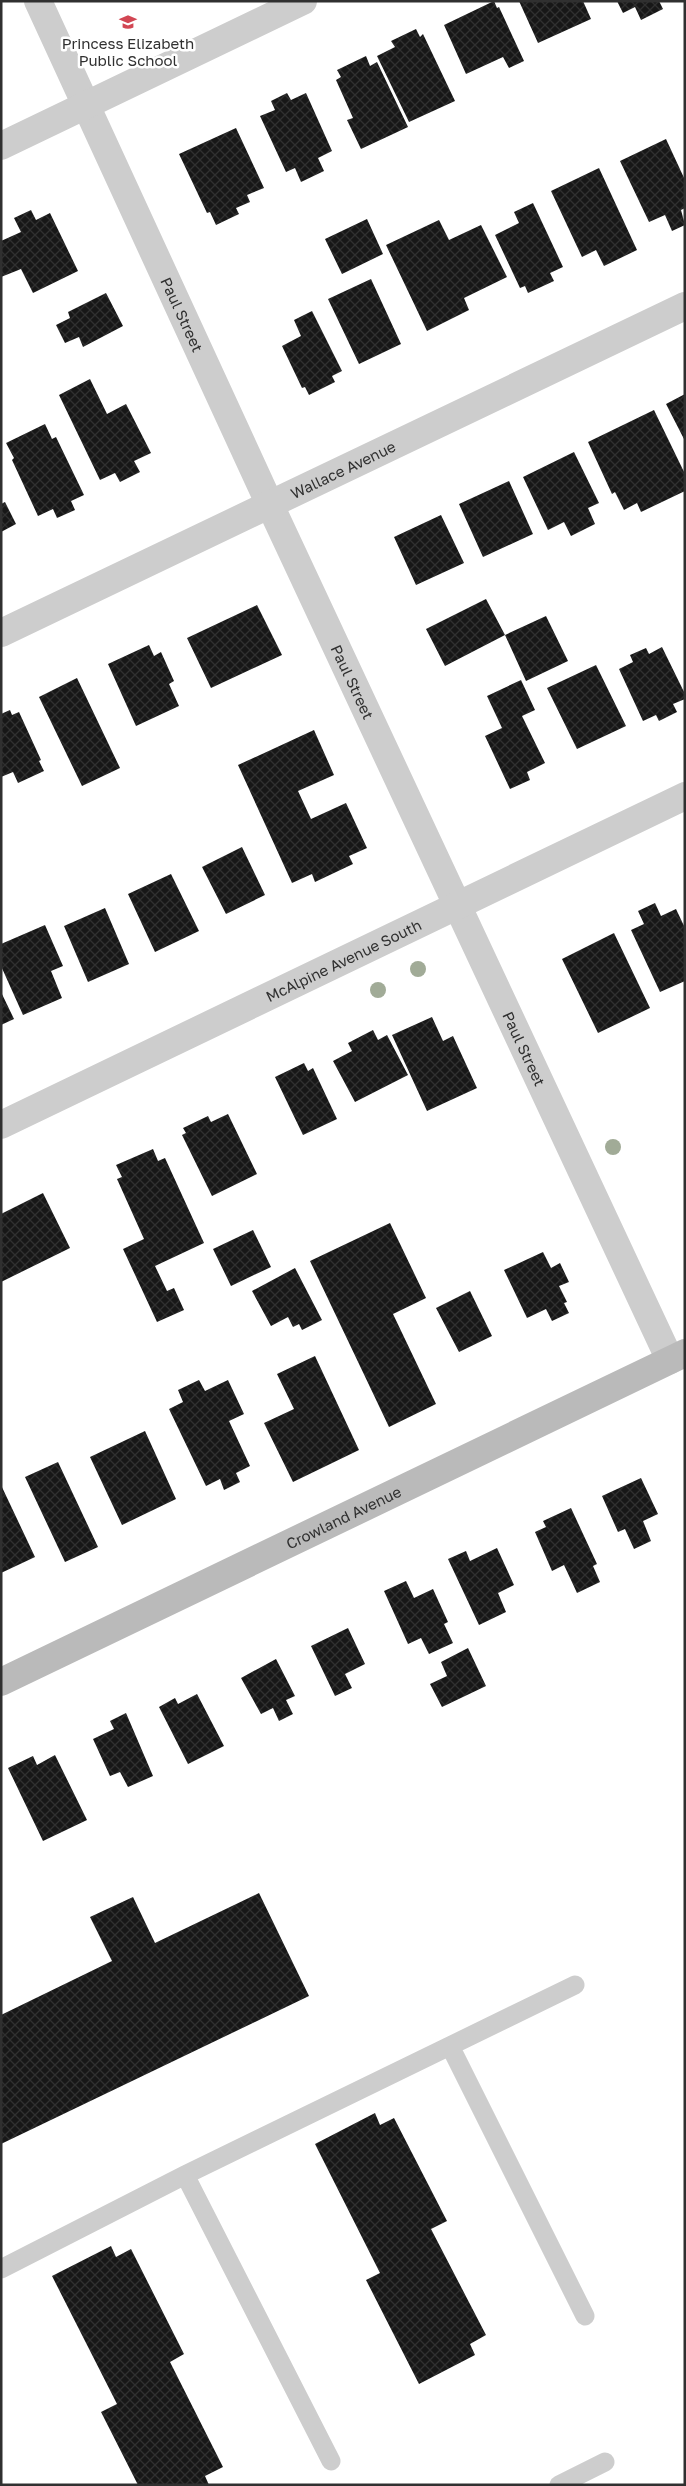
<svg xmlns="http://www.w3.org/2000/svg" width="686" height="2486" font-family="'Golos Text',sans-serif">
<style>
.building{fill:url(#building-cross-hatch)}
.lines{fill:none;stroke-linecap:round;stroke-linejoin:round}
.service{stroke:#cdcdcd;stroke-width:19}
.minor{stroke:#cdcdcd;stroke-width:28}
.secondary{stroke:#bababa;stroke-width:28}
.tree{fill:#a1ab97}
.labels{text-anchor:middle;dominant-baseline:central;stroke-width:5;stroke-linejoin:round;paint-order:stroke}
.poi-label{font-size:15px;fill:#303030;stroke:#fff}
.street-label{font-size:15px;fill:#303030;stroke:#fff}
</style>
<defs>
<pattern id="building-cross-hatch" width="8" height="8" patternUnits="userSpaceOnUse" patternTransform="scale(1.25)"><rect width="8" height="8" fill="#171717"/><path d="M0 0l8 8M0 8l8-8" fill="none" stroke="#303030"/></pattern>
</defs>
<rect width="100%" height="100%" fill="#fff"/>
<!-- building -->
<path class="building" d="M494 1 497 8 499 7 524 61 509 68 503 57 466 74 444 25Z
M519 1H583L591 19 538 43Z
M617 1H659L663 9 641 20 635 7 623 13Z
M416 29 420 37 423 34 455 101 409 122 377 56 395 47 391 41Z
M366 56 370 66 377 62 408 127 361 149 347 120 353 118 336 80 341 77 337 70Z
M287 93 291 100 306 93 332 151 318 158 324 171 301 182 295 168 286 172 260 116 275 110 271 101Z
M236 128 264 188 247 195 250 202 236 208 239 214 216 225 210 212 207 213 179 154Z
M666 139 685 180V208L681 210 685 225 672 231 665 215 649 222 620 161Z
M599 168 637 250 604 266 596 250 582 257 551 191Z
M533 203 563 267 550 273 554 281 528 293 525 286 520 288 495 235 519 223 514 212Z
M31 210 36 220 50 213 78 271 33 293 21 269 1 277V241L21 232 14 218Z
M367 219 383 254 342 274 325 239Z
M439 220 449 240 481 225 507 277 464 298 469 310 427 331 386 245Z
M371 279 401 344 359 364 328 299Z
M106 293 123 326 83 347 79 337 65 343 56 325 70 318 68 312Z
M312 311 342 371 332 376 335 382 309 395 305 387 302 388 282 346 301 336 294 320Z
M90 379 107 414 126 404 151 453 134 461 140 472 120 482 115 473 100 480 59 395Z
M685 394V441L666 404Z
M654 410 685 474V491L641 512 637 503 624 510 615 492 612 494 588 442Z
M45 424 52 439 56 437 84 495 71 501 75 510 57 518 53 509 38 516 12 460 14 458 6 443Z
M574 452 599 503 588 508 595 524 571 536 564 522 548 530 523 477Z
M509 481 533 534 483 557 459 504Z
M5 502 16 524 1 532V504Z
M441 515 464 563 416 585 394 537Z
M486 599 505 635 445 666 426 629Z
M257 605 282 655 211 688 187 638Z
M546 616 568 661 526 681 505 635Z
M149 645 154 656 161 652 174 681 169 684 179 706 136 726 108 664Z
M662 647 685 694V699L673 704 677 712 659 721 656 715 643 721 619 669 633 662 630 655 646 648 649 654Z
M596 665 626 726 577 749 547 688Z
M77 678 120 768 82 786 39 697Z
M521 680 535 710 522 716 545 763 527 772 530 780 510 789 485 736 502 728 487 696Z
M10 710 12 715 19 712 41 760 39 761 44 771 18 783 13 772 1 777V714Z
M314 730 334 775 298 791 311 819 346 803 367 848 349 856 353 864 315 882 312 874 292 883 238 765Z
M242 847 265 895 226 914 202 867Z
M171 874 199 931 155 952 128 894Z
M655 903 661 916 676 909 685 928V981L660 992 631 930 644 924 638 911Z
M105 908 129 964 88 982 64 926Z
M45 925 63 966 51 971 62 998 23 1015 1 966V944Z
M614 933 650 1008 598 1033 562 959Z
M1 992 14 1019 1 1025Z
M432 1017 443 1041 453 1036 477 1088 427 1111 392 1035Z
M373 1030 378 1040 387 1035 408 1075 355 1102 333 1061 352 1051 348 1043Z
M304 1063 308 1071 313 1068 337 1119 303 1135 275 1077Z
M228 1114 257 1174 212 1196 182 1135 186 1133 183 1128 208 1116 211 1122Z
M153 1149 158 1161 165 1158 204 1243 155 1266 167 1291 174 1288 184 1310 157 1322 123 1249 144 1239 117 1179 122 1177 116 1165Z
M43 1193 70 1248 1 1282V1214Z
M390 1223 426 1298 393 1314 436 1404 389 1427 310 1261Z
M253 1230 271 1267 231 1286 213 1249Z
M543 1252 551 1268 560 1263 569 1282 559 1286 567 1302 564 1303 569 1313 552 1321 546 1309 527 1318 504 1270Z
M295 1268 322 1320 302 1330 299 1324 293 1327 288 1317 271 1326 252 1291Z
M470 1291 492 1336 459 1352 436 1308Z
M315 1356 359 1450 293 1482 264 1423 294 1409 277 1374Z
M199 1380 205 1391 228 1380 244 1414 229 1421 250 1466 236 1473 240 1482 224 1490 220 1479 206 1486 169 1409 183 1402 178 1390Z
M145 1431 176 1499 122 1525 90 1457Z
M58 1462 98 1547 65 1562 25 1477Z
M641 1478 658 1514 643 1521 651 1541 634 1549 625 1529 618 1532 602 1496Z
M1 1485 35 1557 1 1573Z
M571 1508 597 1564 593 1566 600 1582 577 1593 564 1565 552 1571 535 1532 546 1527 543 1521Z
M497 1548 514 1585 498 1593 506 1612 479 1625 448 1559 466 1551 470 1561Z
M406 1581 414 1598 433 1589 448 1622 444 1624 453 1643 429 1654 421 1638 408 1644 384 1591Z
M348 1628 365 1664 345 1674 352 1688 335 1696 311 1646Z
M468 1648 486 1686 442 1707 430 1684 447 1676 441 1662Z
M276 1659 295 1696 286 1700 293 1714 279 1721 273 1708 261 1714 241 1678Z
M197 1694 224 1746 188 1764 159 1707 175 1698 178 1704Z
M126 1713 153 1776 128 1787 120 1772 110 1776 93 1739 114 1729 110 1721Z
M55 1755 87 1820 43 1841 8 1768 33 1756 37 1765Z
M259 1893 309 1996 1 2144V2015L112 1961 90 1917 133 1897 155 1943Z
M375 2113 380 2125 394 2118 447 2221 431 2229 486 2335 470 2344 475 2355 419 2384 366 2280 380 2273 315 2144Z
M111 2246 116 2257 131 2249 184 2354 170 2362 223 2467 205 2476 209 2485H138L101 2412 117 2404 52 2276Z"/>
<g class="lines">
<!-- service -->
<path class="service" d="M450 2046 585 2316
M185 2175 331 2461
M1 2269 185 2175 575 1985
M559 2485 605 2462"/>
<!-- minor -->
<g class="minor">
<path id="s1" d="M38 1 270 505 670 1360"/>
<path d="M1 146 303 1"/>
<path id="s2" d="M1 633 685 306"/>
<path id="s3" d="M1 1125 685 796"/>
</g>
<!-- secondary -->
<path class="secondary" id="s4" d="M1 1682 685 1353"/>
</g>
<!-- trees -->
<g class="tree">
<circle cx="418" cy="969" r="8"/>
<circle cx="378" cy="990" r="8"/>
<circle cx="613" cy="1147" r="8"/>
</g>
<!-- icons -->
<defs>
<g id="school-bare" transform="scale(1.35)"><path d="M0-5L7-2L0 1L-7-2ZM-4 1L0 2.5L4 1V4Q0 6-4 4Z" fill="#d24653" stroke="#fff" stroke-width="2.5" paint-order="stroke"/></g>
</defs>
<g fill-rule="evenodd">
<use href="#school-bare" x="128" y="22"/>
</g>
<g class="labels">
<!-- poi labels -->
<g class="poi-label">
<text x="128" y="43">Princess Elizabeth<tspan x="128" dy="17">Public School</tspan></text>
</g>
<!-- street labels -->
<g class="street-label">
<text stroke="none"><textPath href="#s1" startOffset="345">Paul Street</textPath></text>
<text stroke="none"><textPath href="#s2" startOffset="379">Wallace Avenue</textPath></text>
<text stroke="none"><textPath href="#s1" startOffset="750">Paul Street</textPath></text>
<text stroke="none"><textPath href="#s3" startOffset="380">McAlpine Avenue South</textPath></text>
<text stroke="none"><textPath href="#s1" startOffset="1155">Paul Street</textPath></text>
<text stroke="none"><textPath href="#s4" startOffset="380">Crowland Avenue</textPath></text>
</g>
</g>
<!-- border -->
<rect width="686" height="2486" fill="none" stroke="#303030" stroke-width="5"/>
</svg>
